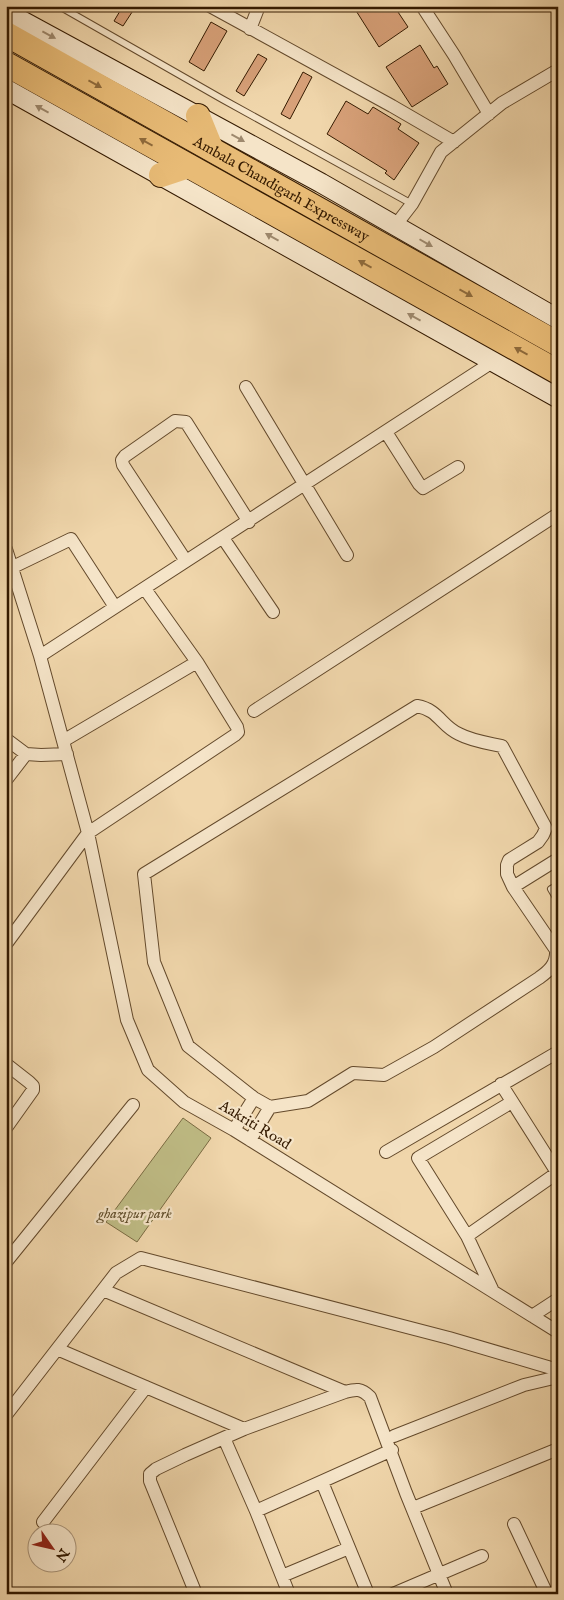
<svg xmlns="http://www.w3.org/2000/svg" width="564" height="1600" font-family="'IM FELL English',serif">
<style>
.green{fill:#bfbc85;stroke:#7a6b42}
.building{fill:#d8a179;stroke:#341a00}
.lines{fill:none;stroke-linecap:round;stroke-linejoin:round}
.lane-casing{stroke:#63492b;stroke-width:8}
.street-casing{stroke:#63492b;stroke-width:14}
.secondary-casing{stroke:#341a00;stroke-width:21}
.highway-casing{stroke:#341a00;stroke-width:26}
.lane{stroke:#f5e4c8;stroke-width:6}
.street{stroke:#f5e4c8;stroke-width:12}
.secondary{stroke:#f5e4c8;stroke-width:19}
.highway{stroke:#e8bb76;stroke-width:24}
.oneway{fill:#9e896e}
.oneway2{fill:#8e6a3b}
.labels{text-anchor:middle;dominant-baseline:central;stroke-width:4.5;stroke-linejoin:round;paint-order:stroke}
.street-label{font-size:15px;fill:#341a00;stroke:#f5e4c8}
.park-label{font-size:15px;font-style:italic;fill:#5e4b28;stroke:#f5e4c8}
</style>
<rect width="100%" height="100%" fill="#f0d6ab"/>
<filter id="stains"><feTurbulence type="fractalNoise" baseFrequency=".004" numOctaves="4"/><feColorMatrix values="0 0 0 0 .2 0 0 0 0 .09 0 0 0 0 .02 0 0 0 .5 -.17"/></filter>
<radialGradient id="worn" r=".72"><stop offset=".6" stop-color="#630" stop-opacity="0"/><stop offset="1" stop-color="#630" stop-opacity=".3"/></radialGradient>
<!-- green -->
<path class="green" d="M183 1118 211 1138 137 1242 106 1222Z"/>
<!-- building -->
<path class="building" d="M123 6H136L123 26 114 21Z
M353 6H394L408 27 379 47Z
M211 22 227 31 204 71 189 62Z
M420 45 434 68 437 66 448 84 412 107 386 67Z
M258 54 267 59 244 96 236 91Z
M303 72 312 77 290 119 281 114Z
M346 101 368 114 373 107 401 124 398 129 419 143 394 180 385 173 387 171 327 134Z"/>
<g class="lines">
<!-- lane casing -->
<g class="lane-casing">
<path id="lane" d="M59 6 222 99 412 204
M558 885 551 889 558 901"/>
</g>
<!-- street casing -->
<g class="street-casing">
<path id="street" d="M210 6 392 106 454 142
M422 6 454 55 489 114
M250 29 259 6
M395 226 412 204 441 152 502 103 558 70
M246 387 347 555
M386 432 419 484 423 488 458 467
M223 538 273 612
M6 549 40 656 88 833 6 944
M186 561 123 465 122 460 125 456 175 421 186 422 249 522
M13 567 71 539 115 607
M145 589 197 662 237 727 238 732 235 735 88 833 127 1020 148 1070 184 1102 234 1130 558 1332
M40 656 494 361
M417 706C439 710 441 726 459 734 472 741 488 743 502 746L546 828 543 835 538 842 509 860 507 865V874L513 887 556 950C557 964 549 971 539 978L434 1047 384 1075 353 1073 308 1101 270 1107 254 1098 188 1046 154 962 144 874Z
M254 711 558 514
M6 739 26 754 41 755 67 754
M63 741 197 662
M6 780 26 754
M513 887 558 859
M6 1064 29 1082 33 1086V1090L6 1128
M501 1084 558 1174
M234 1130 254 1098
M250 1140 270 1107
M386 1152 558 1052
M467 1236 557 1173
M6 1262 133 1105
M492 1289 467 1236 418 1158 512 1102
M103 1290 345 1392C356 1389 361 1388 370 1397L406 1493 447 1594
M532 1316 558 1299
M57 1349 244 1429 345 1392
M6 1415 116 1273 141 1258 449 1338 558 1370
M394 1436 524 1385 558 1377
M224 1438 256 1511 289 1594
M322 1482 368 1594
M413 1508 558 1449
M256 1511 392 1450
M43 1522 146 1387
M514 1524 547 1594
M282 1576 349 1548
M196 1594 150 1481V1474L156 1469 185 1455 244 1429
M393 1594 482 1556"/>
</g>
<!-- secondary casing -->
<g class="secondary-casing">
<path id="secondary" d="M6 12 321 183 558 319
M6 89 558 398"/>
</g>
<!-- highway casing -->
<g class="highway-casing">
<g id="highway">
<path id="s1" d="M6 34 558 344"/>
<path d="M6 64 558 372"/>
<path d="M198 116 211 148"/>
<path d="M161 175 188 166"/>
</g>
</g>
<!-- lane -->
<use href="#lane" class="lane"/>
<!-- street -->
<use href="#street" class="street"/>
<!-- secondary -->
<use href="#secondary" class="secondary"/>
<!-- highway -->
<use href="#highway" class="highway"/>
</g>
<!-- one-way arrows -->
<defs><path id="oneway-solid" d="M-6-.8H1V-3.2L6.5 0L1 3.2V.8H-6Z" transform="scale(1.25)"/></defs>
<g class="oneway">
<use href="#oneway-solid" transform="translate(49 35) rotate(28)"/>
<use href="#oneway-solid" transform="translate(42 109) rotate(-151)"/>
<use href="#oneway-solid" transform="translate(238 138) rotate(29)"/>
<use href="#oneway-solid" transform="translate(272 237) rotate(-151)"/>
<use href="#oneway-solid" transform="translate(426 243) rotate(30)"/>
<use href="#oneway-solid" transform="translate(414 317) rotate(-151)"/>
</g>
<g class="oneway2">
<use href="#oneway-solid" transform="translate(95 84) rotate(29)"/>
<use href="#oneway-solid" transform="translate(146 142) rotate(-151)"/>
<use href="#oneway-solid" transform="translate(365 264) rotate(-151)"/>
<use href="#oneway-solid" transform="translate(466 293) rotate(29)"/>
<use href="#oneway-solid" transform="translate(521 351) rotate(-151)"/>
</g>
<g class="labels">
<!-- street labels -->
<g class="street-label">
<text stroke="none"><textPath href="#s1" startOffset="316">Ambala Chandigarh Expressway</textPath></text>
<text transform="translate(255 1125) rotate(31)">Aakriti Road</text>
</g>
<!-- park labels -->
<g class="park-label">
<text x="135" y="1213">ghazipur park</text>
</g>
</g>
<!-- margin -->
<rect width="564" height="1600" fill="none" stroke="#f0d6ab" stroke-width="25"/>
<rect x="8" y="8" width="549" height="1585" fill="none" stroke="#341a00" stroke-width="2.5"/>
<rect x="12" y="12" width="539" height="1575" fill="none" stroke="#341a00"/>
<!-- north arrow -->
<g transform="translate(52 1548) rotate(124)"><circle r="24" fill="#f5e4c8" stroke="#a89378"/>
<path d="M0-4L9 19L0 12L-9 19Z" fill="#8f2418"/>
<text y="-8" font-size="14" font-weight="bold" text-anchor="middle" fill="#341a00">N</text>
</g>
<rect width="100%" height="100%" filter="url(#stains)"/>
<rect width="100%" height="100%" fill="url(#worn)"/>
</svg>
